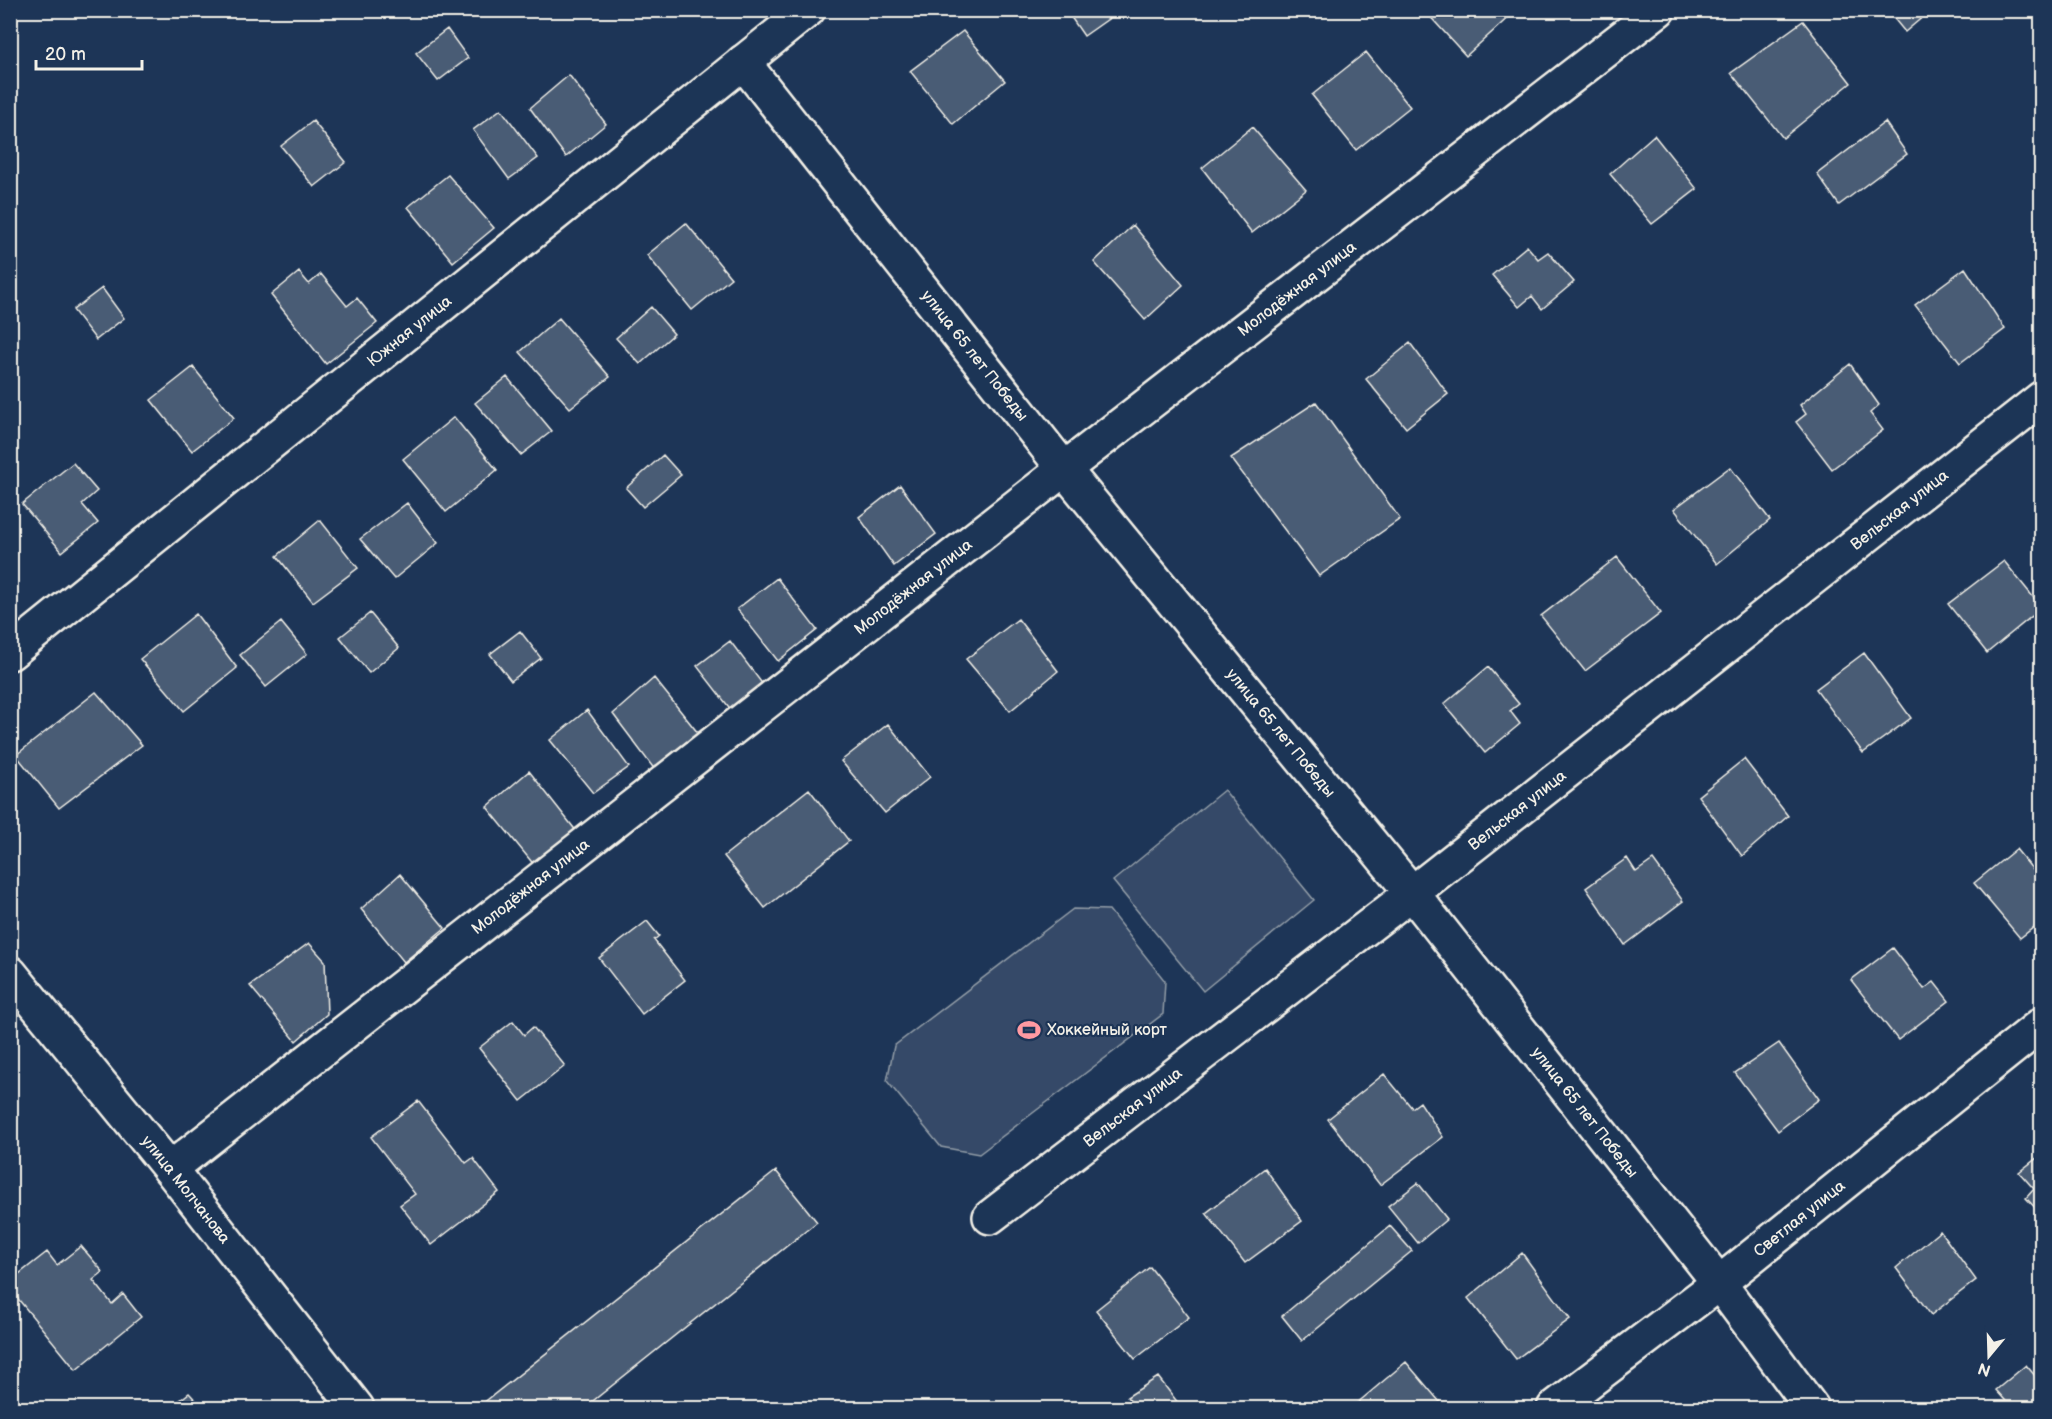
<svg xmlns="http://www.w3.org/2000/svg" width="2052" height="1419" font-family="'Balsamiq Sans',sans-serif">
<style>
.green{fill:#354a67;stroke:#949ea8;stroke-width:1.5}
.building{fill:#485b74;stroke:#f4f1e8;stroke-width:1.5}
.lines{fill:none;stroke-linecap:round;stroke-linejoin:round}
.minor-casing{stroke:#f4f1e8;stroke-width:38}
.minor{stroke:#1d3557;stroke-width:33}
.labels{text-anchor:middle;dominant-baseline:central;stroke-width:4.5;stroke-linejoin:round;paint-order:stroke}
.street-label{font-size:16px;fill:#f4f1e8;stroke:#1d3557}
.poi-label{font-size:16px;fill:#f4f1e8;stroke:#1d3557;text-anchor:start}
</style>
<rect width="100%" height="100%" fill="#1d3557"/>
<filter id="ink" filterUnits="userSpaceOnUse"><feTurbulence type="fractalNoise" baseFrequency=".0167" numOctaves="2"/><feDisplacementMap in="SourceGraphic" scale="12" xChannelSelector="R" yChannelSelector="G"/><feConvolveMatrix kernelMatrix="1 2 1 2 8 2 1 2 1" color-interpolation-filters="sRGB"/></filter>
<g filter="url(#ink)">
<!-- green -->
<path class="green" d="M1224 790 1314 900 1203 991 1113 881Z
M1073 909 1109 910 1165 981 1163 1014 979 1154 941 1147 887 1081 894 1046Z"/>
<!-- building -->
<path class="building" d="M1066 10H1121L1084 36Z
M1428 10H1508L1512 14 1466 56 1426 12Z
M1887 10H1931L1905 32Z
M1803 21 1851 83 1783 138 1731 73Z
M447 29 468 58 438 81 416 53Z
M963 31 1005 81 953 124 910 71Z
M1366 52 1410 107 1356 150 1312 95Z
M569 75 606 124 566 157 530 108Z
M501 109 538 158 509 179 473 130Z
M313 121 346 162 314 187 281 146Z
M1885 122 1907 154 1839 205 1817 174Z
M1252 127 1306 190 1252 233 1202 168Z
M1654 135 1697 189 1652 224 1610 174Z
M448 175 494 228 453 262 408 207Z
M686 223 731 278 692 310 647 255Z
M1133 225 1183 285 1145 320 1094 262Z
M1527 246 1538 259 1548 252 1574 282 1542 309 1532 296 1519 307 1492 275Z
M1965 268 2005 329 1960 363 1915 305Z
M299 272 309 284 321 274 347 306 357 298 377 323 326 364 271 295Z
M102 288 124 318 96 340 73 310Z
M651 307 674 334 640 364 616 338Z
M559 318 610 377 570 408 520 352Z
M1410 343 1448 394 1406 428 1366 379Z
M1850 364 1879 405 1870 413 1883 430 1832 469 1796 422 1806 414 1800 405Z
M193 367 234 418 192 451 151 400Z
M507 377 552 431 521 455 475 403Z
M1316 402 1400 519 1319 576 1231 458Z
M454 417 497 470 446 512 403 459Z
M663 455 681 475 643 507 626 488Z
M73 463 97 491 82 504 98 523 62 552 22 504Z
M1730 467 1770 520 1717 564 1674 509Z
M900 485 936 534 894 566 859 517Z
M407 503 438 543 394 579 360 539Z
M320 520 358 568 313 602 277 556Z
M1617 557 1661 613 1585 671 1541 616Z
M2004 561 2042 608 1987 653 1948 604Z
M777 578 817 630 778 661 737 609Z
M370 613 399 648 369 673 340 637Z
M196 614 237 668 184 711 140 659Z
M1018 619 1058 671 1010 711 966 659Z
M281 622 307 654 266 687 240 655Z
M520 631 541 658 511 681 490 654Z
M730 641 764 686 732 711 697 666Z
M1864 653 1911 718 1863 753 1816 689Z
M1488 667 1519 704 1510 711 1520 724 1485 753 1444 704Z
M654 678 702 738 658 774 613 714Z
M96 692 142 745 59 808 16 755Z
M587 710 629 767 593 793 550 740Z
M888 724 930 777 885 813 841 761Z
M1744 759 1788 816 1742 856 1698 796Z
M529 771 577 832 535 866 487 807Z
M809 789 849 841 765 908 724 856Z
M2016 849 2042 881V921L2020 938 1974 883Z
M1627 858 1636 872 1653 860 1683 901 1625 945 1586 888Z
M400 874 445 928 404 962 361 909Z
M647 921 659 936 654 940 685 980 642 1014 599 958Z
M309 943 325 961 327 1014 296 1041 250 986Z
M1893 948 1924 989 1934 982 1949 1001 1898 1040 1851 980Z
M513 1021 524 1035 533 1027 565 1066 521 1101 479 1048Z
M1779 1043 1819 1099 1778 1131 1735 1073Z
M1384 1074 1412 1108 1420 1102 1443 1137 1380 1185 1328 1119Z
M418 1101 466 1163 473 1158 499 1192 431 1245 400 1205 415 1194 371 1137Z
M2042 1154V1215L2026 1198 2034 1189 2019 1172Z
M1265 1168 1302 1221 1245 1263 1206 1213Z
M776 1171 817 1222 584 1408H477Z
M1418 1183 1447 1219 1418 1243 1388 1206Z
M1390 1226 1412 1251 1302 1341 1282 1316Z
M1940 1231 1976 1280 1931 1315 1896 1268Z
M81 1246 103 1272 93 1280 112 1304 123 1294 141 1317 76 1370 10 1289V1281L47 1252 57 1265Z
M1522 1253 1570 1319 1516 1359 1468 1298Z
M1150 1267 1189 1317 1135 1359 1096 1310Z
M1406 1362 1445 1408H1359L1356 1404Z
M2026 1365 2042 1384V1408H2012L1996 1390Z
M1158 1377 1182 1408H1136L1127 1397Z
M189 1393 203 1408H170Z"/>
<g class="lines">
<!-- minor casing -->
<g class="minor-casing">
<g id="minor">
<path id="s1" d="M743 62 1064 469 1412 893 1719 1283 1812 1408"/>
<path id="s2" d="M10 653 808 10"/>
<path id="s3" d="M10 973 170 1169 357 1408"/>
<path id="s4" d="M170 1169 1064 469 1658 10"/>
<path id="s5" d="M990 1217 1412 893 2042 398"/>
<path id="s6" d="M1554 1408 1719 1283 2042 1024"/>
</g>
</g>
<!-- minor -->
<use href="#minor" class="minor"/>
</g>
</g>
<!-- icons -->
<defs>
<g id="stadium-bare" transform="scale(1.8)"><path d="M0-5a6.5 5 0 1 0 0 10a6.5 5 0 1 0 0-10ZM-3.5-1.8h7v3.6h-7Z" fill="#ff9aa2" stroke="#1d3557" stroke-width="2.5" paint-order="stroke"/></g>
</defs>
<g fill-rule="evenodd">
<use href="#stadium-bare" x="1029" y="1030"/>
</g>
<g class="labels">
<!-- street labels -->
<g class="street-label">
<text stroke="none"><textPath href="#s4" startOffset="1430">Молодёжная улица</textPath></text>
<text stroke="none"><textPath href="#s2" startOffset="513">Южная улица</textPath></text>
<text stroke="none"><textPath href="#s1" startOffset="374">улица 65 лет Победы</textPath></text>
<text stroke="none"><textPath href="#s5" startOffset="1152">Вельская улица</textPath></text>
<text stroke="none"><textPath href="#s4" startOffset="944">Молодёжная улица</textPath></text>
<text stroke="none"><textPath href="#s1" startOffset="860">улица 65 лет Победы</textPath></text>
<text stroke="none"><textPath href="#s5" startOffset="666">Вельская улица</textPath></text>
<text stroke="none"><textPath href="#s4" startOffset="458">Молодёжная улица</textPath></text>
<text stroke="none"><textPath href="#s5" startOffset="180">Вельская улица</textPath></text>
<text stroke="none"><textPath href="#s1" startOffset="1346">улица 65 лет Победы</textPath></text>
<text stroke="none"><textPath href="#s3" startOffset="279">улица Молчанова</textPath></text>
<text stroke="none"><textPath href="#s6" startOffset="310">Светлая улица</textPath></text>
</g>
<!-- poi labels -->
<g class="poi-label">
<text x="1047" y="1030">Хоккейный корт</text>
</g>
</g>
<!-- margin -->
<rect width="2052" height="1419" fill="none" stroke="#1d3557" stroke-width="36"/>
<rect x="18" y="18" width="2016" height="1383" fill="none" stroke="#f4f1e8" stroke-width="2" filter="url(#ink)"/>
<!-- north arrow -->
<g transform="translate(1989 1356) rotate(199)" stroke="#1d3557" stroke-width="4.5" paint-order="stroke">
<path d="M0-4.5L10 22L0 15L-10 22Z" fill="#f4f1e8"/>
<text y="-9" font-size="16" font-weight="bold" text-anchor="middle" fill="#f4f1e8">N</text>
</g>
<!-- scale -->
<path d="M36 60v9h106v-9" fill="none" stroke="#f4f1e8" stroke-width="3"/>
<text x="45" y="60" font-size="18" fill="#f4f1e8" stroke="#1d3557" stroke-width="4.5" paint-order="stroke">20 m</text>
</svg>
